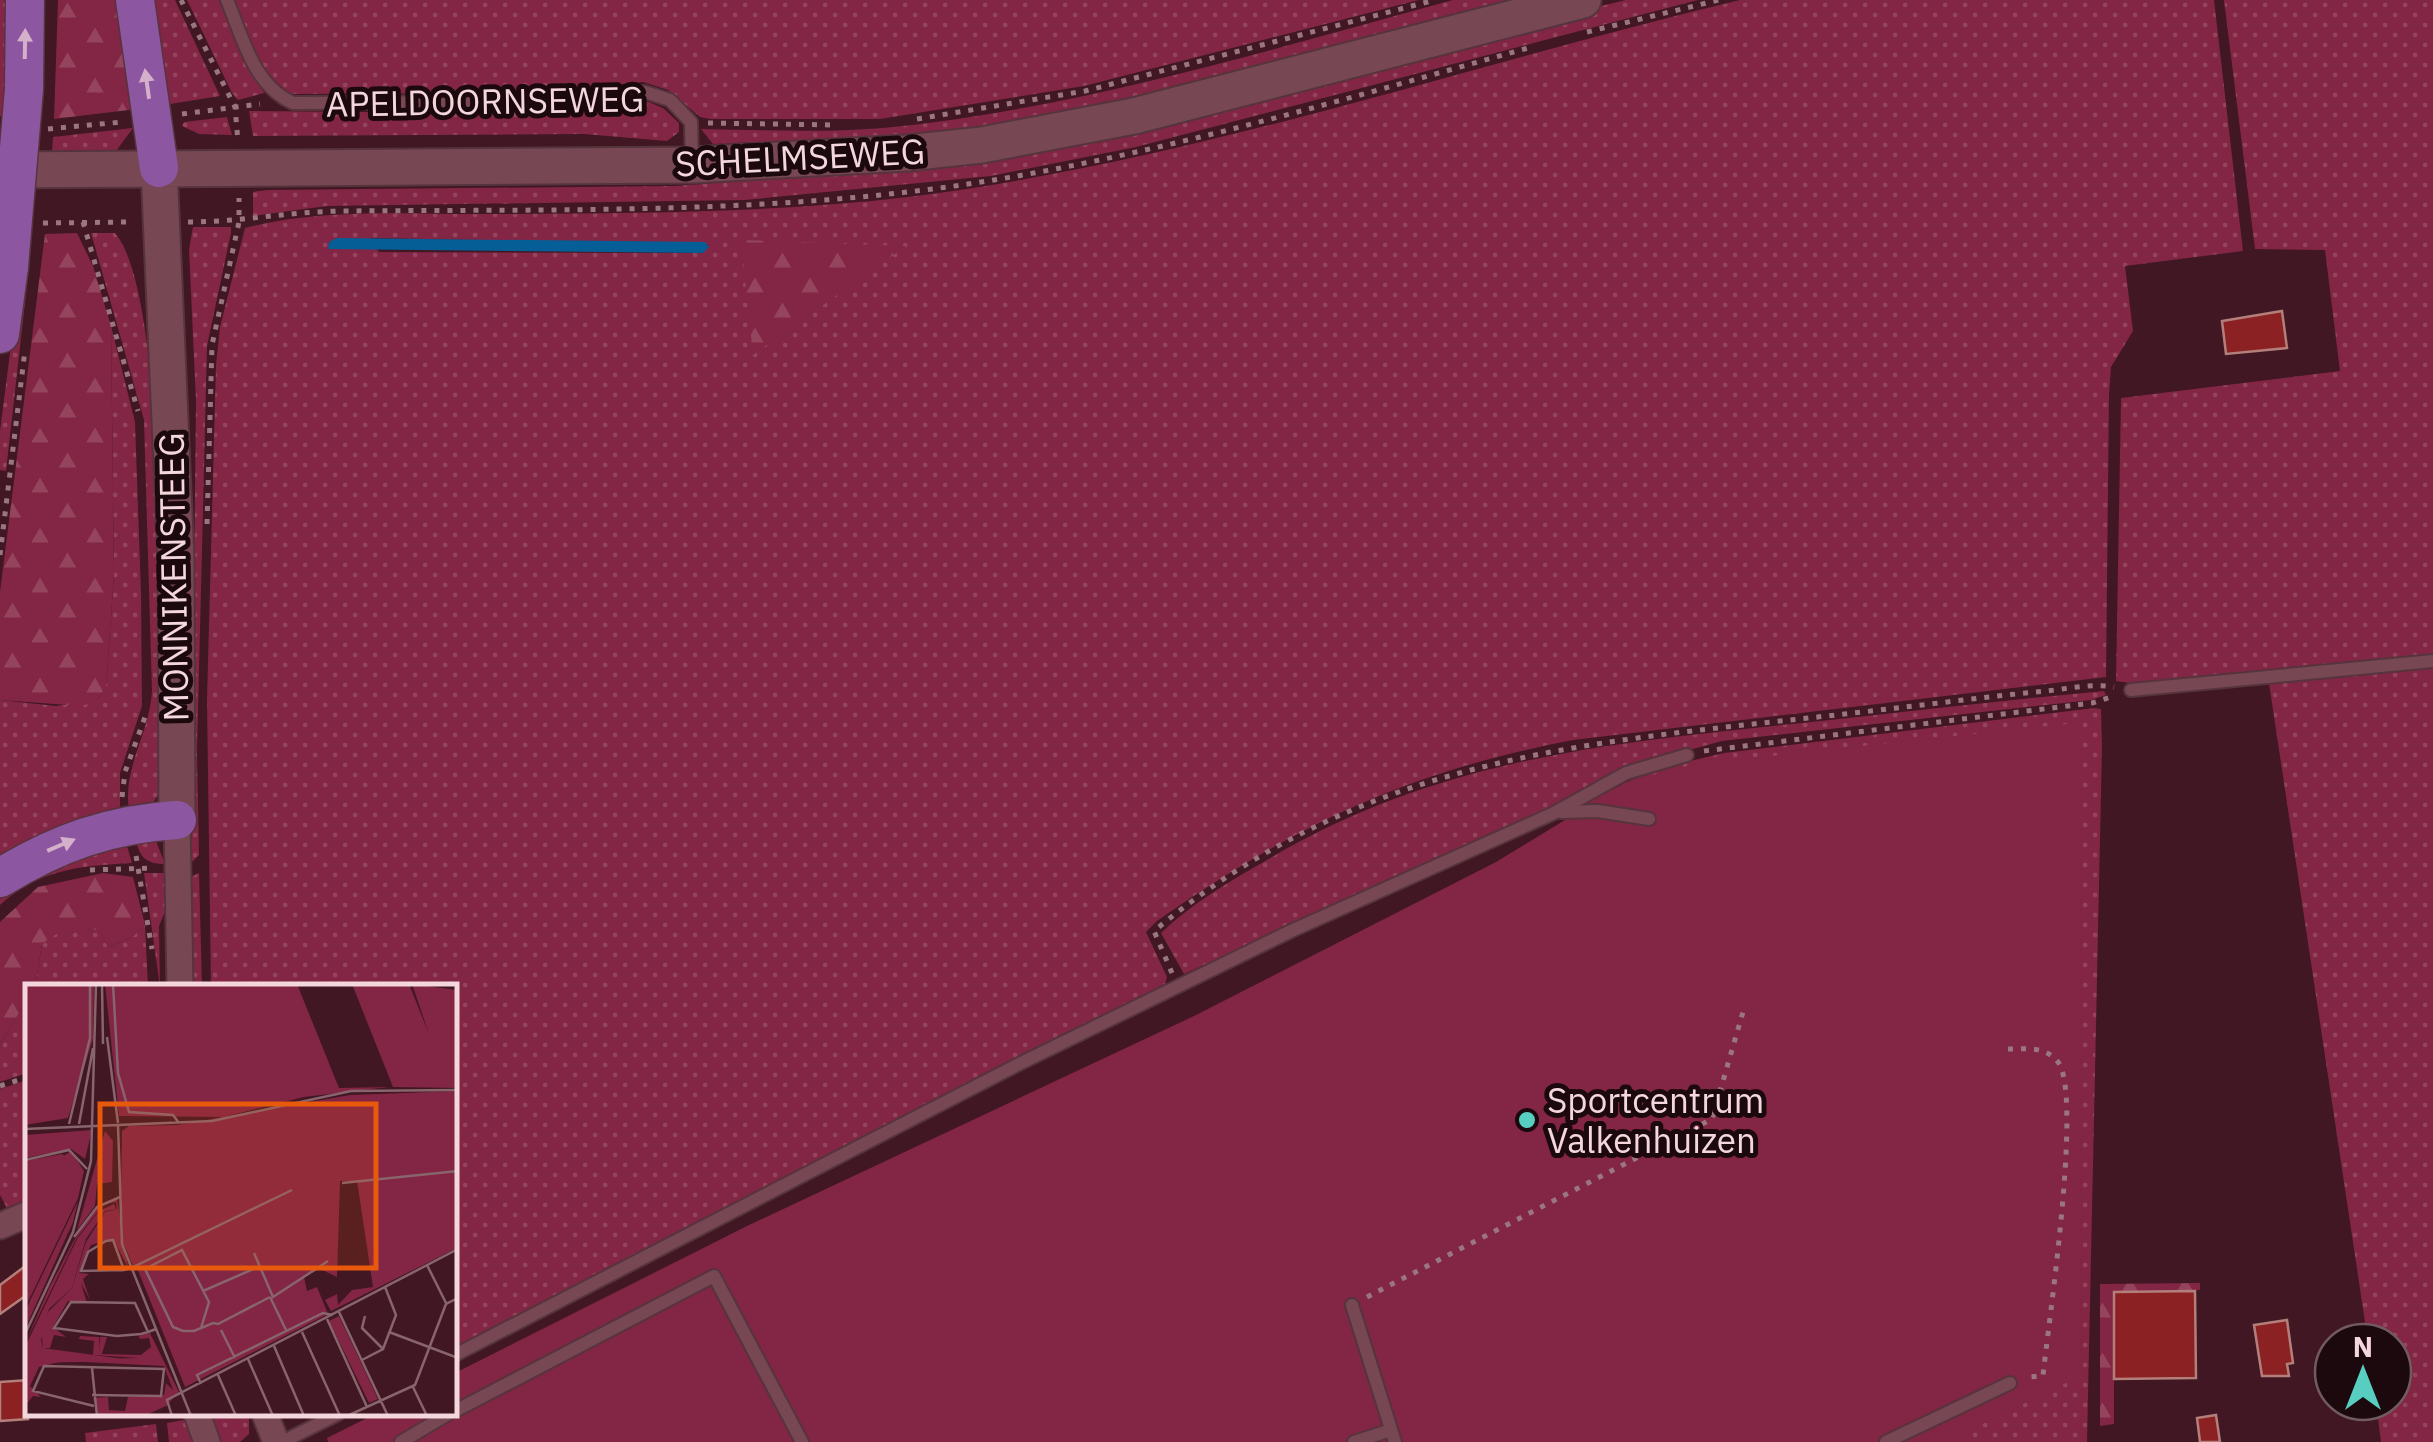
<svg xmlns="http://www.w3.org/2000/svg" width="2433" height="1442" font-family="'IBM Plex Sans',sans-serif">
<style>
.grass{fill:url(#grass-dots);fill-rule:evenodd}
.forest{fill:url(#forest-firs)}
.garden{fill:#832544}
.water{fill:#055e95}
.building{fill:#8c2123;stroke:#b37f7b;stroke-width:2.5}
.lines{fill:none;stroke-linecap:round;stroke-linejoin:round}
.lane-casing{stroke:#56343e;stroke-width:16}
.street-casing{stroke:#56343e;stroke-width:29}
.secondary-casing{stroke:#56343e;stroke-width:39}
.primary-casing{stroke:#56343e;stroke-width:41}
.path{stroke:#9a7780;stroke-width:5;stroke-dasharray:5 8;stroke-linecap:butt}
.lane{stroke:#774853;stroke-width:12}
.street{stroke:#774853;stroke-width:25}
.secondary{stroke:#774853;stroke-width:35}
.primary{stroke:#8c56a0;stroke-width:38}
.primary-bridge-casing{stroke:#56343e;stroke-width:41;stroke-linecap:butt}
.primary-bridge{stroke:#8c56a0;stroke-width:38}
.oneway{fill:#d4b0ca}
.poi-dot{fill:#58cec0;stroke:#1b090e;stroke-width:4}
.labels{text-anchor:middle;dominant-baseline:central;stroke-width:10;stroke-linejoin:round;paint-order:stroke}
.street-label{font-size:35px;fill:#f3d7dc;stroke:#1b090e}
.poi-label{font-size:35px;fill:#f3d7dc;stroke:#1b090e;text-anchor:start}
.inset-road{fill:none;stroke:#88646d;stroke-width:2.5}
.view{fill:#e8590c;fill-opacity:0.15;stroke:#e8590c;stroke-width:5}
.inset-edge{fill:none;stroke:#f3d7dc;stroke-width:5}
</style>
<defs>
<pattern id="grass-dots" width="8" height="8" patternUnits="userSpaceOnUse" patternTransform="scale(2.5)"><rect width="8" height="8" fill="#832544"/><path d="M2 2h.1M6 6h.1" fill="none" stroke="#95445e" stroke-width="1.8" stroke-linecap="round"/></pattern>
<pattern id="forest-firs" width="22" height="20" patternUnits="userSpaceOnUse" patternTransform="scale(2.5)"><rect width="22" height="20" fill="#832544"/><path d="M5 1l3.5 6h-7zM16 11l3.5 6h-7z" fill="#95445e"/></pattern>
</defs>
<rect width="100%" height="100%" fill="#401723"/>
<!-- grass -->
<path class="grass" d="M0 0H12L5 116H0Z
M150 0H175L220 96 164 105Z
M187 0H220L264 93 238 100 232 93Z
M234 0H1419L1084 86 880 119H710L700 117 668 90 643 82 521 93 289 94 263 69Z
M1453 0H1518L1161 95 949 134 713 144 701 129C761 130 823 133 883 128 1077 109 1265 51 1453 0Z
M1626 0H1698L1136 147 991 176 745 200 327 206 253 216V192L267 190 676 186 936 166Z
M1740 0H2214L2243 251 2125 266 2133 331 2111 367 2109 395 2106 677 1573 740C1407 772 1295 825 1157 921L1146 932 1167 977 1165 984 455 1347V987H211L207 700 216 365 220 327 245 228C326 207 413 215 496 214 633 213 772 213 908 197 1191 162 1464 66 1740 0ZM370 238 708 244 703 253 379 252Z
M2224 0H2433V656L2137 684 2116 681 2121 398 2340 371 2325 250 2255 249Z
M644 100 663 108 679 123V132L667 141 584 134 253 136 249 111 464 113Z
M227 117 232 135 199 134 182 126 184 122Z
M133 128 116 151 52 152 53 137Z
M193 227H231V233L207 346 197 752 199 855 191 863 196 401 189 249Z
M91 233H115C170 296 161 689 162 789L152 804 130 814C120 771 150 734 152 691L144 420Z
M21 267H29L6 471 0 470V431Z
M111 326 135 422 141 593 142 706 120 773V817L0 866V700L56 706 97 700 106 687 114 574Z
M2433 666V1442H2381L2376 1402H2393V1342H2368L2269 683Z
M2104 691 2106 695 2091 700 1722 741 1624 768 1548 808 1184 974 1161 933C1192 903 1230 881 1267 860 1439 757 1616 742 1811 722 1908 712 2006 700 2104 691Z
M2094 708 2101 709 2102 747 2087 1442H1899L1603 805 1582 804 1652 770 1724 753Z
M134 833 156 841 165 864C142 864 139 854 134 833Z
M124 835 132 863C80 866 39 869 0 905V889Z
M144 873H165L166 909 159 926 160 987Z
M199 873 202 987H191L189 878Z
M145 925 148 987H35L42 944C60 928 76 924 100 931L108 947 132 937Z
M27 1000V1073L0 1082V1044Z
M27 1080V1205L9 1212 0 1195V1089Z
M206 1415H249V1434L240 1442H219Z
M189 1419 196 1442H169L167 1423Z
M156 1424 158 1442H86L85 1433Z"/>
<!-- forest -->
<path class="forest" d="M58 0H125L137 109 54 119Z
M77 233 93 266 111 326 114 574 106 687 97 700 82 706 0 700V592L45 234Z
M741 240 906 246 753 355Z
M103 873 133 877 145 925 132 937 108 947 100 931C76 924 60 929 42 944L35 987H28L27 1000 0 1044V922L38 887Z
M2200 1283V1290L2114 1292V1424L2100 1426V1284Z"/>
<!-- garden -->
<path class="garden" d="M2077 723 2083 997 2080 1376 1946 1442H328L327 1438 373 1415 455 1414V1373L749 1225 1194 1016 1496 862 1629 781 1695 764Z"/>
<!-- water -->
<path class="water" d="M337 238 705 242 709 247 703 253 328 249 329 242Z"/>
<!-- building -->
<path class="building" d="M2282 311 2287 348 2226 354 2222 321Z
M28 1264V1294L0 1314V1285Z
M2195 1291 2196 1378 2114 1379V1292Z
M2287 1320 2293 1363 2287 1364 2289 1376H2262L2254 1325Z
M28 1380V1419L0 1421V1382Z
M2216 1415 2220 1442H2200L2197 1418Z"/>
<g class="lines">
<!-- lane casing -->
<g class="lane-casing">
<path id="lane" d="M227 0C243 38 253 85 293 103L521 102 645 92 670 100 691 122 692 165
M2131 690 2433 661
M1561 812 1598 811 1649 819
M1352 1305 1395 1442
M455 1355 1019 1064 1291 931 1554 813 1626 773 1687 755
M455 1411 714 1276 802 1442
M282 1442 338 1414
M401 1442 448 1414
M1354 1442 1391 1430
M1886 1442 2010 1383"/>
</g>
<!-- street casing -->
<g class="street-casing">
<path id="street" d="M177 820 180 987
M0 1226 28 1214
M197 1414 207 1442
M265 1414 276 1442"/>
</g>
<!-- secondary casing -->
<g class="secondary-casing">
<path id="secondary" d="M159 168 176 559 177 820
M0 170 692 165 907 153 982 145 1134 116 1583 0"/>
</g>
<!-- primary casing -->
<g class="primary-casing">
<path id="primary" d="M135 0 159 168
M24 89 25 0
M0 334 9 267
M0 878C57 843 110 824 177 820"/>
</g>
<!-- path -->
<path class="path" d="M181 0 235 107 238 142
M1587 32 1719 0
M182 114 260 104
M917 119 1085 91 1435 0
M708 123 837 125
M48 129 122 122
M83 222 138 411
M188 222C241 222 293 211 346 211 561 209 780 215 994 180 1175 150 1352 97 1528 48
M43 223 132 222
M207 524 212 345 239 222V198
M0 555 25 350
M1704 751 2092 703 2114 696
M122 797 125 772 145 717
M136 856 152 949
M90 870 154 868
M1172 973 1154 931C1379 744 1613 742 1888 709 1940 703 1993 696 2046 691 2067 689 2092 683 2114 687
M2008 1049C2026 1049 2046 1046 2058 1062 2083 1095 2048 1325 2043 1376L2027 1377
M0 1086 28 1077
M1367 1297 1712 1119 1745 1005"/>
<!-- lane -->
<use href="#lane" class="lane"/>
<!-- street -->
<use href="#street" class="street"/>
<!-- secondary -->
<use href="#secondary" class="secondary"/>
<!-- primary -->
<use href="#primary" class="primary"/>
<!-- primary-bridge casing -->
<g class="primary-bridge-casing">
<path id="primary-bridge" d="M9 267 24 89"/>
</g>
<!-- primary-bridge -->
<use href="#primary-bridge" class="primary-bridge"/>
</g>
<!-- one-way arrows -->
<defs><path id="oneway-solid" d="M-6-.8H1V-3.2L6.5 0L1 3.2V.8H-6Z" transform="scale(2.5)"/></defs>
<g class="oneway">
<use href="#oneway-solid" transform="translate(25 44) rotate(-89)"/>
<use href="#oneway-solid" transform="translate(147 84) rotate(-98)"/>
<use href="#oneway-solid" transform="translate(61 845) rotate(-23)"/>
</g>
<!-- markers -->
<circle class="poi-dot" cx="1527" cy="1120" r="10"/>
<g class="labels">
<!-- street labels -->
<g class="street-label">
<text transform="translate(485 101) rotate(-1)">APELDOORNSEWEG</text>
<text transform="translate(800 157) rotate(-3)">SCHELMSEWEG</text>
<text transform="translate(173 577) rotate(-91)">MONNIKENSTEEG</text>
</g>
<!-- poi labels -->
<g class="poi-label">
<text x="1547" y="1100">Sportcentrum<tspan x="1547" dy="40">Valkenhuizen</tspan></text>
</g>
</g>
<!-- overview -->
<g transform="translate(25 984)">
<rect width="432" height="432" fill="#401723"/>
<path d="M80 0H272L314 104 364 103 279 113 199 133 94 132ZM327 0H384L404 50 387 0 432 6V104L368 103ZM432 107V264L306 327 300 316 312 310 313 321 327 306 348 303 332 197H315L312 293 295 285 108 282 98 258 96 210 97 147 104 142 152 141 325 111ZM92 215 103 283 88 255 66 261 54 289 64 290 58 295 65 316 56 299 62 319 43 317 28 343 41 353 29 351 25 364H18L16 344 24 327 47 304 61 258 80 228 92 225 91 218 79 220 51 255 0 360 24 304 48 258 62 236 75 221ZM53 217 48 238 0 345V327ZM314 332 353 415 344 419 304 337ZM125 349 154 408 141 422 119 432H73L68 414 83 413 84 426 100 427 103 413 139 411 141 399 148 406 139 382 39 377 14 383 5 402 16 413 8 412 0 422 2 377 113 374 68 371 69 357 54 355 55 352 74 353V366L75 353H82L77 370 116 371 126 363 124 354 115 355 114 352Z" fill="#832544"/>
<path d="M67 146 60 175 46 165 0 174V151ZM80 147 88 157 87 198 72 200 70 222 52 246ZM46 167 59 187 53 214 0 324 18 186ZM89 220 91 225 80 227 61 255 47 304 24 325 16 356 18 364 113 377 0 379V363L52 255 74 227Z" fill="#832544"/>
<path d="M37 170 55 182 52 205 0 309V177Z" fill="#832544"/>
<path d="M0 0H69L68 55 43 134 0 141Z" fill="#832544"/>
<path d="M311 202V277L279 293 282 307 292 303 303 330 160 403 112 284 268 207Z" fill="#832544"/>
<path class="inset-road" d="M77 0 78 60M88 0 93 89 104 128 148 131 154 139M82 53 93 139M44 140 65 54V0M54 140 68 64M93 141 97 260 166 432M0 145 187 137 326 107 433 106M0 176 44 166 62 185M317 199 433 187M49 253 72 223 95 213M229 269 248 313 303 277M402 281 421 319M99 286 56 287 63 268 81 257 88 256 99 286 106 284 267 206M178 307 233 283M245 313 262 348M314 328 363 432M340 332 337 344 358 365M302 335 342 423M176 344 184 318 157 266 120 285 148 343 158 347H169L188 339 193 340 245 313M196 346 210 374M123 348 110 319 46 318 29 344 92 352 116 350 123 348 131 345M277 348 315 432M364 348 433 374M0 350 48 248 66 177 71 0M249 362 279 432M223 375 248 432M337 376 358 365 371 331 360 303M67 384 72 432M193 391 211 432M176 400 172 391 298 329 308 331M388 403 402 432M67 411 136 412 139 385 19 382 8 407 69 422M147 432 142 416 433 265M322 432 390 401 421 320 433 314"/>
<path class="view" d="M75 120H351V284H75Z"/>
<rect width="432" height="432" class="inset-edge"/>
</g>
<!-- north arrow -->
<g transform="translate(2363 1372)"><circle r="48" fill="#1b090e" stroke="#715b60" stroke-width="2.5"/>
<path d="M0-8L18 38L0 25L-18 38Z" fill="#58cec0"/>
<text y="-15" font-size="28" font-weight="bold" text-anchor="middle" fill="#f3d7dc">N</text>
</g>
</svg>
